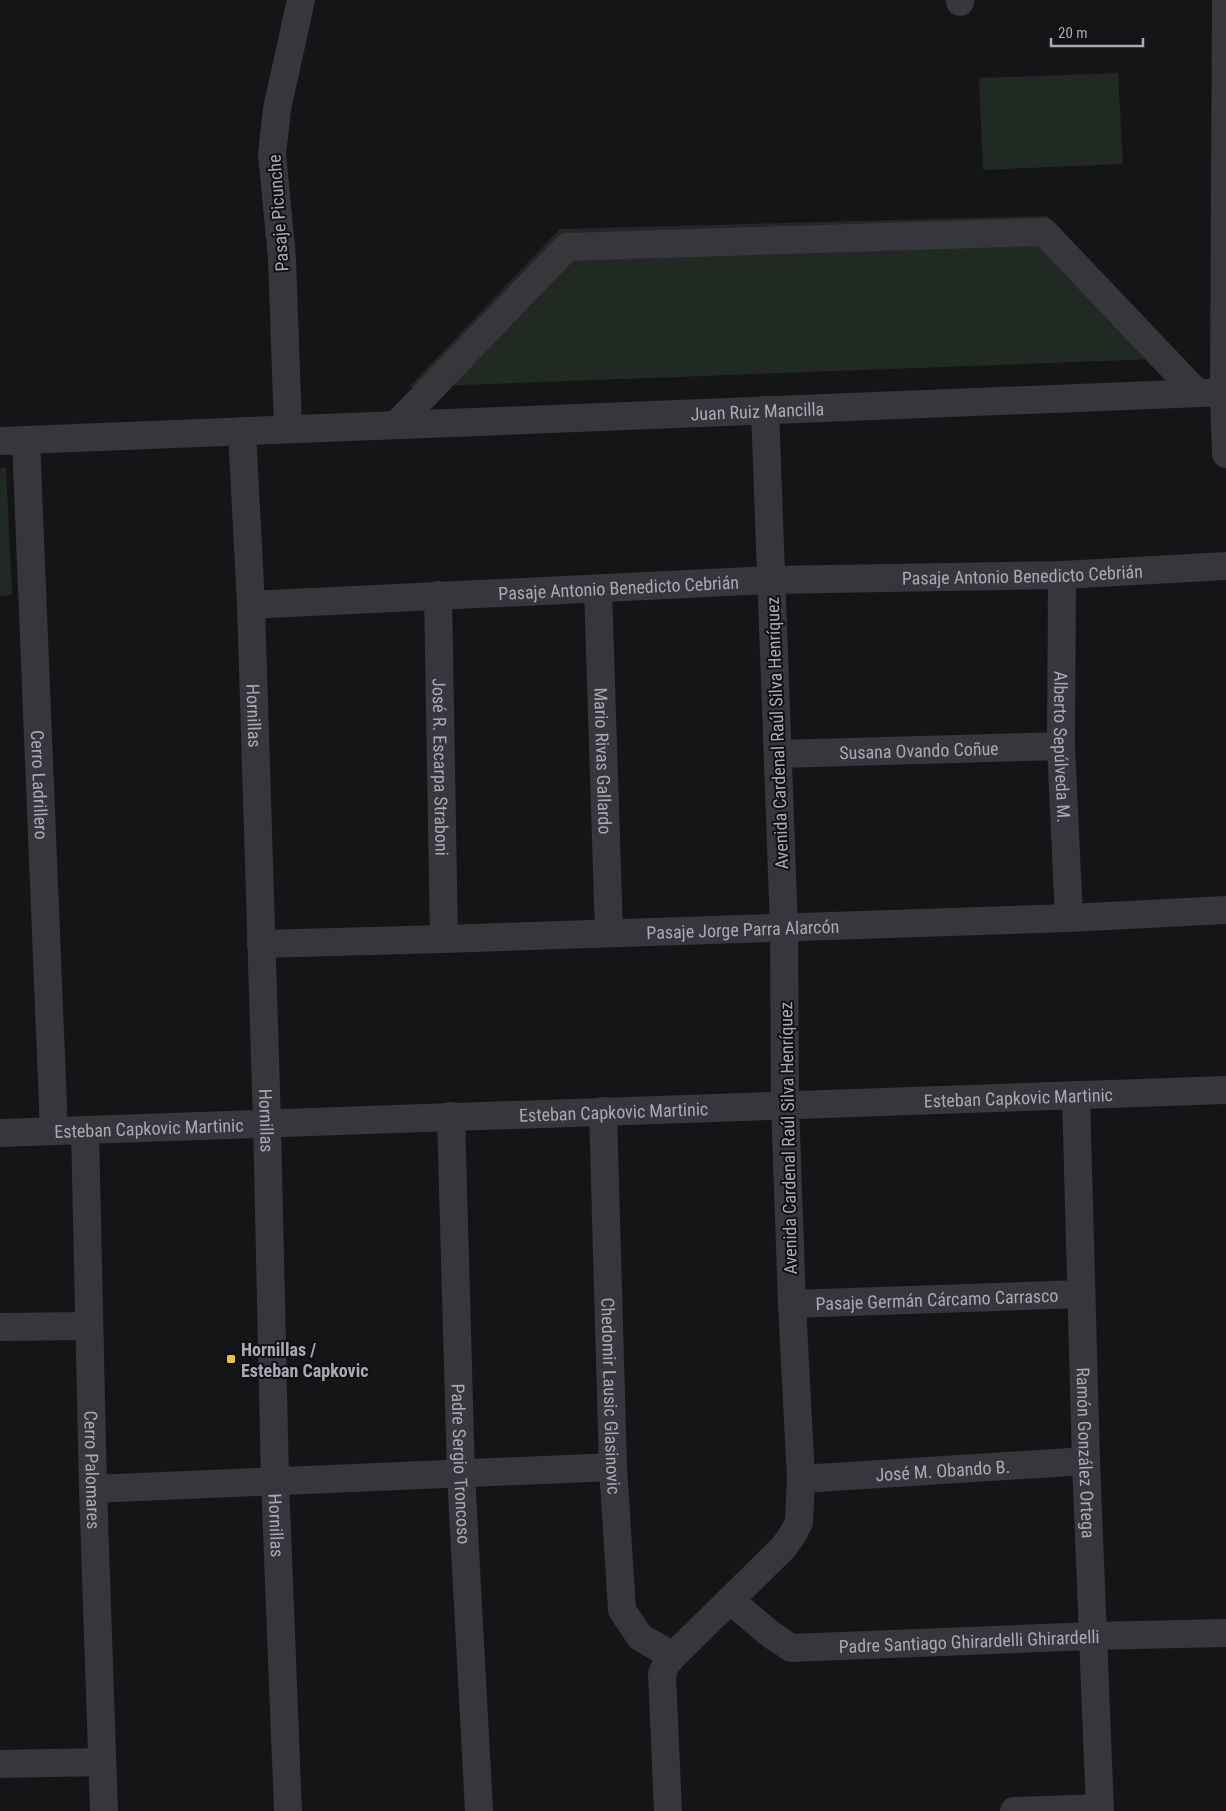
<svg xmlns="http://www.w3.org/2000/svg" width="1226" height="1811" font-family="'Roboto Condensed',sans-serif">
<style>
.green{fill:#212923}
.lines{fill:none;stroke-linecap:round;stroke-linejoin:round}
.minor{stroke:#36363c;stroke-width:28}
.poi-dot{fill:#eac33a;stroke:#101012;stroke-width:2}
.labels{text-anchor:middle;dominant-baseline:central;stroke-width:4;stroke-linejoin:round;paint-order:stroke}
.street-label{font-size:18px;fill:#a7aab6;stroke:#101012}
.poi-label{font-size:18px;font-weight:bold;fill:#a7aab6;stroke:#101012;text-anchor:start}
</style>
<rect width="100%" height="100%" fill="#151517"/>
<!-- green -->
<path class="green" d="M1118 73 1123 164 983 170 979 78Z
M1047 216 1183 358 409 387 560 229Z
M6 467 12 595 0 596V468Z"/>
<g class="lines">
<!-- minor -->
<g class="minor">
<path d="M1226 0 1224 392 1226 454"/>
<path d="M960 2V0"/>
<path d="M396 425 567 247 1044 232 1197 393"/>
<path d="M288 429 282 258 272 154 277 109 301 0"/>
<path id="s1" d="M242 431 251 605 267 1122 275 1481 288 1811"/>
<path id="s2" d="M26 440 54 1131"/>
<path id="s3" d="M0 441 1226 392"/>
<path id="s4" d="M1062 575 1061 746 1069 918"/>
<path id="s5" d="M598 589 609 933"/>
<path id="s6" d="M438 595 444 939"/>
<path id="s7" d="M251 605 771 580 1062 575 1226 566"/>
<path id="s8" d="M778 754 1061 746"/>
<path id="s9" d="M261 944 444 939 1069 918 1226 910"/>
<path id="s10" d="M1076 1095 1086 1461 1100 1811"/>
<path id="s11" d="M603 1111 613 1467 622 1610 640 1637 673 1656"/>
<path id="s12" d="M451 1116 461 1474 479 1811"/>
<path id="s13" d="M85 1130 93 1489 104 1811"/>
<path id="s14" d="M0 1133 1226 1090"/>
<path id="s15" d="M792 1304 1081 1294"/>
<path d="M0 1327 89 1326"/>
<path id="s16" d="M801 1479 1086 1461"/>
<path d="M93 1489 613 1467"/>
<path id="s17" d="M730 1600 769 1633 791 1648 1092 1636 1226 1633"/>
<path d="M0 1764 102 1762"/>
<path d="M668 1811 662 1674 666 1664 673 1656 783 1548 793 1534 799 1522 801 1479 792 1304 785 1105 784 927 765 410"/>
<path d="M1014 1811 1100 1808"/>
</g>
</g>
<!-- markers -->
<rect class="poi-dot" x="226" y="1354" width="10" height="10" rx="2.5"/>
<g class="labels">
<!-- street labels -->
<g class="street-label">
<text transform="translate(278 213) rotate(-94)">Pasaje Picunche</text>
<text stroke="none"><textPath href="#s3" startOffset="758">Juan Ruiz Mancilla</textPath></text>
<text stroke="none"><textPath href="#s7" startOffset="772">Pasaje Antonio Benedicto Cebrián</textPath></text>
<text stroke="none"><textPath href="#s7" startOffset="368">Pasaje Antonio Benedicto Cebrián</textPath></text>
<text stroke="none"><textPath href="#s1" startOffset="285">Hornillas</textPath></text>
<text transform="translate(777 733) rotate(-92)">Avenida Cardenal Raúl Silva Henríquez</text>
<text stroke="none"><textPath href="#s4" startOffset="172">Alberto Sepúlveda M.</textPath></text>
<text stroke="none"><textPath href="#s8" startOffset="141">Susana Ovando Coñue</textPath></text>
<text stroke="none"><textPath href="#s5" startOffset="172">Mario Rivas Gallardo</textPath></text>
<text stroke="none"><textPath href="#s6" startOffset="172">José R. Escarpa Straboni</textPath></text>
<text stroke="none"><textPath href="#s2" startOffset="345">Cerro Ladrillero</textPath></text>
<text stroke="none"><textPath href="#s9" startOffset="482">Pasaje Jorge Parra Alarcón</textPath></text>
<text stroke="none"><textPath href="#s14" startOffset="1019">Esteban Capkovic Martinic</textPath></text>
<text stroke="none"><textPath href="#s14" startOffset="614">Esteban Capkovic Martinic</textPath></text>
<text stroke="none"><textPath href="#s1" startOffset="690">Hornillas</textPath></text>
<text stroke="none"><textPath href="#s14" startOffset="149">Esteban Capkovic Martinic</textPath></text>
<text transform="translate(788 1138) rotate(-91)">Avenida Cardenal Raúl Silva Henríquez</text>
<text stroke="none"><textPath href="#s15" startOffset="145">Pasaje Germán Cárcamo Carrasco</textPath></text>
<text stroke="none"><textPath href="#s11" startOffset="285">Chedomir Lausic Glasinovic</textPath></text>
<text stroke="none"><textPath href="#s10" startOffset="358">Ramón González Ortega</textPath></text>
<text stroke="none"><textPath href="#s12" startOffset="348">Padre Sergio Troncoso</textPath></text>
<text stroke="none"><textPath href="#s13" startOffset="340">Cerro Palomares</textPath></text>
<text stroke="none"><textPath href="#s16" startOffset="142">José M. Obando B.</textPath></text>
<text stroke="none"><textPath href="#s1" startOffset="1095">Hornillas</textPath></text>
<text stroke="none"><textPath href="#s17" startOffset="256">Padre Santiago Ghirardelli Ghirardelli</textPath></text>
</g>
<!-- poi labels -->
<g class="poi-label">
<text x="241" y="1349">Hornillas /<tspan x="241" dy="21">Esteban Capkovic</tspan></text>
</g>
</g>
<!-- scale -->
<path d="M1051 38v8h92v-8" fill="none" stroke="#a7aab6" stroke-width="2.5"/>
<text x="1058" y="38" font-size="15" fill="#a7aab6" stroke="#101012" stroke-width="4" paint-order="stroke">20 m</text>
</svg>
